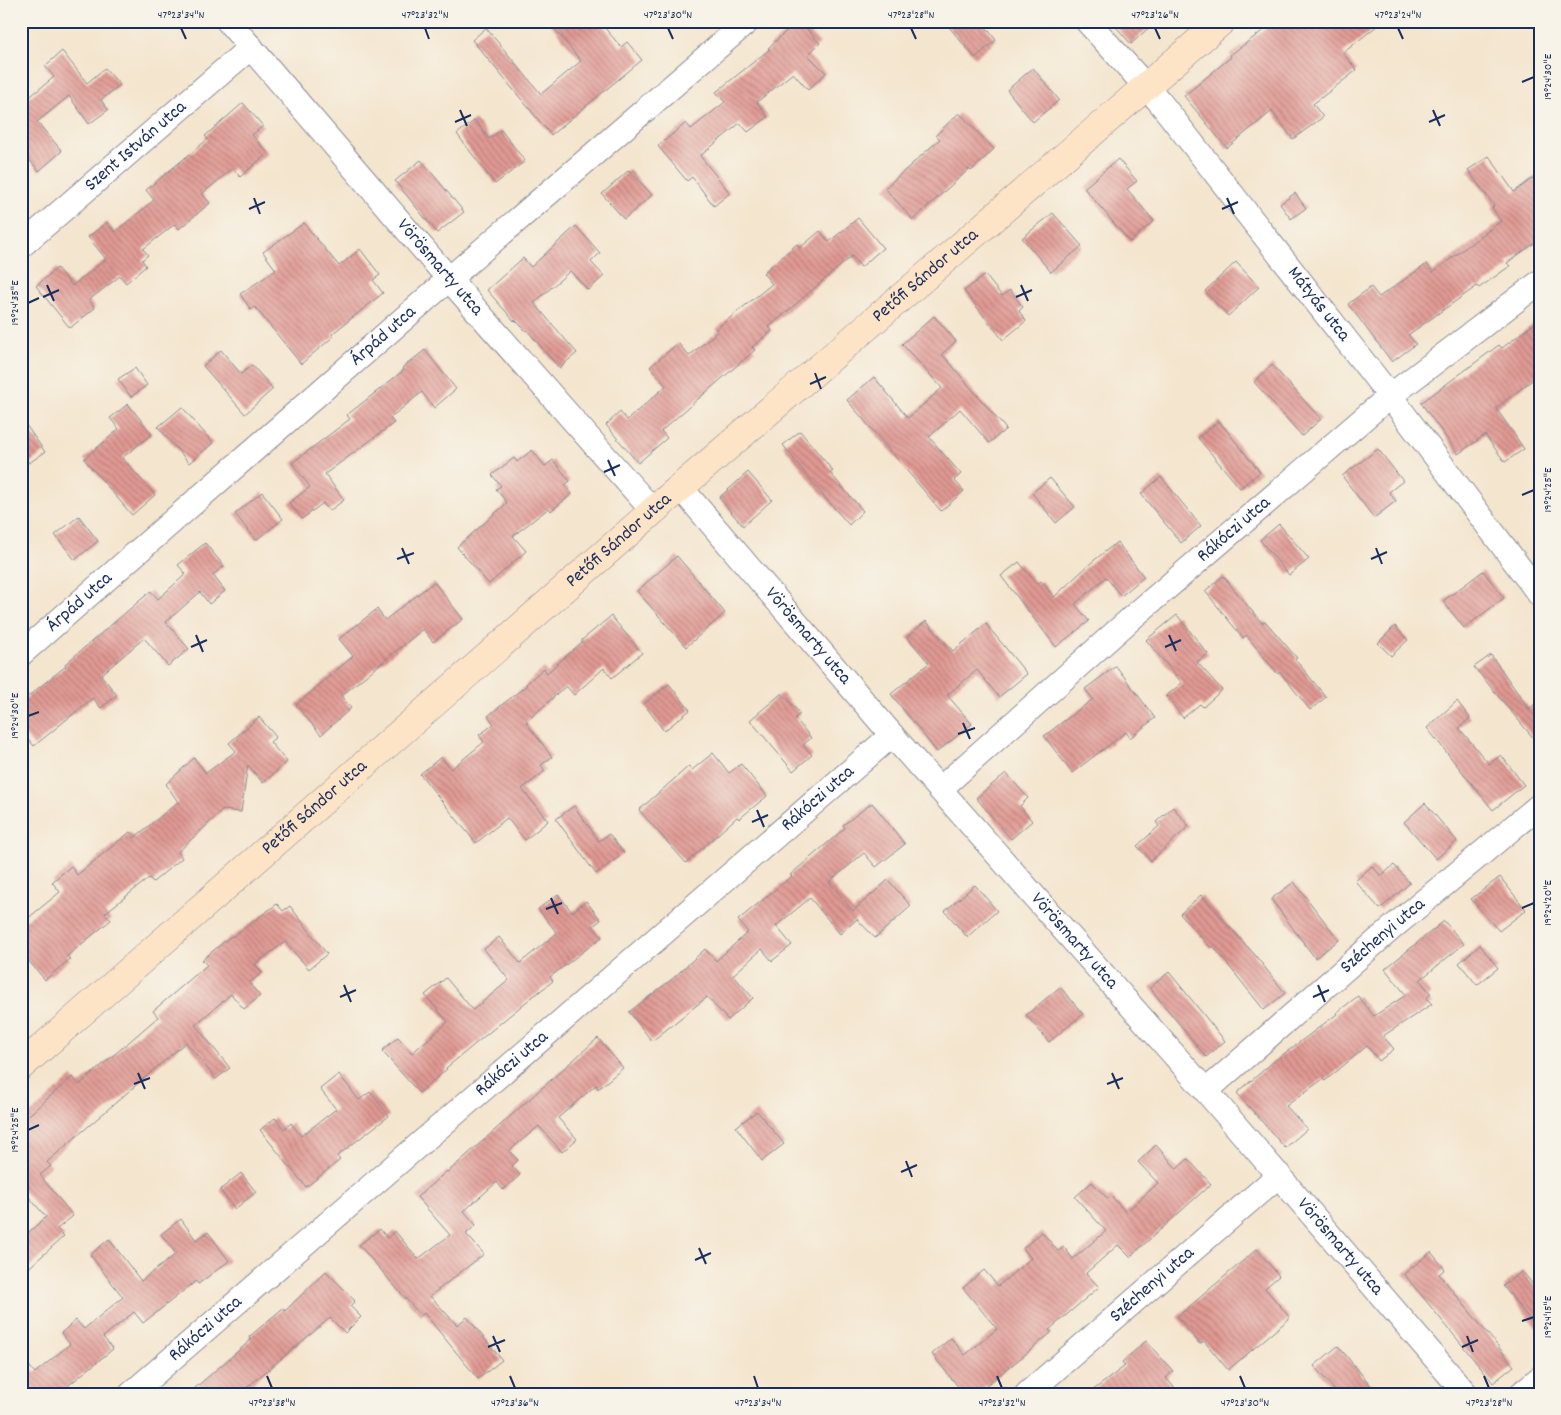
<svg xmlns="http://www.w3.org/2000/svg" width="1561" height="1415" font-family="Dekko,sans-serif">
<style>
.building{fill:url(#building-back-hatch)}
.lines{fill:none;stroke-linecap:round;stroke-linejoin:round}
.street-casing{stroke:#888a96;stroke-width:26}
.secondary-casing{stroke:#888a96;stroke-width:29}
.street{stroke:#fff;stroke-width:24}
.secondary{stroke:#fee4c6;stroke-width:28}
.ticks{fill:none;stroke:#1b2f5e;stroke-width:2}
.labels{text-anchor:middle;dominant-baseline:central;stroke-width:4;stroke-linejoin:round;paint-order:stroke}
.street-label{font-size:19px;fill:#1b2f5e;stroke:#f7f3e8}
.neatline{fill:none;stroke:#1b2f5e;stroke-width:2}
.ticks-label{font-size:12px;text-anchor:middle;fill:#1b2f5e}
</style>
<defs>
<pattern id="building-back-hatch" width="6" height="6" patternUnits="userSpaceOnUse" patternTransform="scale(1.25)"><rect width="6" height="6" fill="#e19993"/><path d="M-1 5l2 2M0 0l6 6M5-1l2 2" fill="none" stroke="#b67d7b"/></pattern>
</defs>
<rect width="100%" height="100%" fill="#f7f3e8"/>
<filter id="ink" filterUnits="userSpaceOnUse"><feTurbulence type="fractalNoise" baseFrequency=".02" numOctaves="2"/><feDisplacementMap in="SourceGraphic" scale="10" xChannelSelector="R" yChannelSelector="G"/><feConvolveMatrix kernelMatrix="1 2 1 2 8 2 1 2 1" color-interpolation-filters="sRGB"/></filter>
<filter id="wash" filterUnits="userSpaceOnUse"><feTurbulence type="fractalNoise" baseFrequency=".0096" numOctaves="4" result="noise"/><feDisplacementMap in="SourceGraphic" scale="20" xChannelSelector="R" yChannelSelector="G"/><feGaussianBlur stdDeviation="1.12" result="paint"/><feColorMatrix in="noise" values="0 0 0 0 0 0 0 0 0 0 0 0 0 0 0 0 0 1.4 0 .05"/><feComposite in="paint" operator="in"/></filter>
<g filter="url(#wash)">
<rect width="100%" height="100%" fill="#f4e5ce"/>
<g id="blocks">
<!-- building -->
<path class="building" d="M548 21H599L621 47 627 42 642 60 551 135 472 40 486 28 541 94 581 61Z
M797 21H799L820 43 808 55 826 73 808 90 793 73 757 102 768 117 748 132 740 123 700 156 730 193 714 206 692 177 687 181 658 146 686 123 691 129 725 102 716 92 770 49 768 48Z
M944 21H981L996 40 975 58Z
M1111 21H1156L1131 44Z
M1276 21H1383L1343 53 1357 70 1313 104 1323 117 1293 139 1272 111 1227 148 1184 96 1231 57 1230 55Z
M62 51 87 83 105 68 120 85 101 100 108 110 89 124 69 96 37 122 62 151 39 171 21 150V104L54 77 45 66Z
M1033 68 1059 100 1033 122 1007 90Z
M243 103 263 126 252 135 268 153 240 177 233 168 202 194 210 203 179 229 175 224 143 249 148 255 142 260 146 266 126 283 120 276 89 300 95 308 70 328 36 286 57 268 72 286 106 259 88 237 107 222 115 232 154 200 146 190 208 139 205 136Z
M959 113 994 149 971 171 969 169 913 220 885 188 940 139 936 135Z
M475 120 489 139 501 130 525 161 495 184 457 134Z
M1489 156 1514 192 1540 173V239L1507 263 1510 266 1479 288 1477 286 1408 335 1416 344 1392 362 1348 304 1371 287 1379 297 1427 264 1433 272 1501 221 1492 208 1494 206 1468 170Z
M1118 159 1137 181 1127 189 1154 221 1130 242 1084 188Z
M421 160 464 212 437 233 395 181Z
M629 170 652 195 624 219 602 194Z
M1295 193 1306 208 1291 219 1280 204Z
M1053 213 1082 246 1051 272 1022 238Z
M858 218 883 248 861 267 852 256 769 327 772 331 752 347 755 350 661 431 667 438 638 463 606 425 620 412 627 420 666 386 650 367 678 343 689 356 718 331 716 329 772 284 763 273 797 244 800 248 820 231 829 242Z
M304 223 339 266 360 249 380 275 373 280 383 293 332 334 334 336 301 364 255 307 251 310 240 294 276 270 263 252Z
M576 226 600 253 591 262 604 276 588 290 570 271 534 303 577 353 559 368 527 330 526 331 515 320 514 321 487 290 523 258 531 267Z
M1236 262 1259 287 1228 316 1205 291Z
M985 275 1002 296 1010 290 1023 307 1019 311 1026 321 1003 340 964 291Z
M934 316 956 341 942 354 1006 429 989 443 960 409 929 437 961 474 954 480 964 491 941 511 847 400 874 377 908 418 942 388 902 344Z
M1540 319V374L1496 408 1524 449 1505 462 1485 435 1458 454 1421 403 1499 345 1502 348Z
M221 350 241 374 252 365 273 389 245 414 203 366Z
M425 350 456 389 434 408 422 392 390 418 394 423 325 474 344 500 329 511 323 503 302 519 289 503 310 487 292 463 350 419 347 415 404 370 402 368Z
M1272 365 1321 419 1302 436 1254 382Z
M135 368 147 385 131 397 118 379Z
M128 404 152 434 122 458 155 495 132 515 84 459 119 429 110 418Z
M182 407 213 443 189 463 158 427Z
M21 418 45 452 29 463 21 452Z
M1219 421 1260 472 1240 488 1198 438Z
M800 431 833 471 830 473 863 511 849 525 815 486 783 445Z
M1378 449 1403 481 1389 492 1396 501 1374 518 1342 476Z
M532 450 545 466 553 460 570 481 565 485 572 494 551 511 549 508 513 536 526 551 489 584 457 547 507 503 496 489 501 486 492 475 514 458 517 462Z
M748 472 772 500 743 526 719 498Z
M1161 477 1201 526 1181 543 1141 494Z
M1050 478 1075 507 1056 523 1032 493Z
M262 492 283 519 256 540 235 514Z
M79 516 98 541 75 560 55 535Z
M1279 524 1309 559 1289 575 1260 540Z
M1117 542 1144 577 1121 596 1106 577 1075 604 1089 621 1056 647 1001 576 1019 562 1037 584 1041 581 1054 597 1092 562Z
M205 543 224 566 213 575 225 591 209 604 200 592 166 622 189 649 168 666 144 638 101 675 117 695 101 708 93 698 34 746 21 730V702L66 666 65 664 151 591 158 599 186 574 178 565Z
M677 556 725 613 686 647 637 591Z
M1483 571 1504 598 1464 628 1443 601Z
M1223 576 1262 623 1265 621 1297 658 1295 659 1326 697 1310 710 1280 672 1278 674 1246 635 1243 638 1205 591Z
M434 582 463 619 433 642 423 629 341 696 351 708 321 735 296 705 353 656 339 639 377 609 385 620Z
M1177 615 1208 654 1197 662 1222 690 1203 707 1200 704 1183 718 1166 696 1182 683 1146 640Z
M611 616 642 653 612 678 604 668 574 695 566 686 526 722 552 757 541 765 545 771 522 789 548 821 525 840 507 818 476 843 420 774 441 757 451 769 484 742 479 735 494 724 488 716 527 685 526 684 544 668 547 673 582 642V640Z
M926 621 953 651 986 624 1027 674 999 697 977 670 947 695 972 724 937 752 891 694 929 663 907 637Z
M1395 626 1408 640 1391 656 1378 643Z
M1491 655 1529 709 1540 700V746L1474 667Z
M1116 666 1155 718 1130 738 1126 732 1072 773 1044 736 1093 699 1085 689Z
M669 684 690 710 664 731 644 704Z
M782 693 800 714 795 718 811 738 803 745 812 755 793 771 750 720Z
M1457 701 1470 718 1459 728 1489 764 1501 755 1524 785 1493 810 1427 728Z
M259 717 276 737 270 742 287 762 263 783 248 765 241 812 223 810 178 852 182 858 153 882 149 878 105 913 111 920 67 956 70 959 45 980 21 952V924L60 892 52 882 71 866 77 875 130 832 134 838 178 802 166 784 194 758 206 773 236 751 229 743Z
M713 753 729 773 741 764 767 796 739 819 737 817 686 863 639 810 689 766 692 770Z
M1006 773 1028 798 1020 806 1032 821 1011 839 976 798Z
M872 803 905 844 876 867 864 853 829 882 853 911 888 880 911 906 875 938 857 919 840 934 810 898 776 926 792 945 772 961 762 949 733 975 753 998 728 1020 707 997 652 1041 629 1012 671 980 705 949 716 961 748 932 738 920 792 876 790 875 845 828 843 825Z
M1425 803 1457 841 1436 859 1404 822Z
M574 806 599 841 609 834 624 853 596 874 556 819Z
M1173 807 1189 826 1151 861 1137 846 1159 826 1156 822Z
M1394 865 1410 883 1380 909 1355 881 1372 866 1381 876Z
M1500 877 1526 910 1499 931 1471 899Z
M1294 882 1339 940 1315 958 1271 899Z
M975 885 997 911 967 937 945 911Z
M558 894 572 912 586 901 601 920 593 926 602 937 550 977 553 981 526 1002 446 1068 447 1069 419 1093 382 1051 398 1037 412 1053 448 1022 425 995 446 978 473 1010 509 980 484 949 499 937 520 963 557 933 538 909Z
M1201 895 1255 955 1285 993 1264 1010 1213 946 1211 948 1180 914Z
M277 904 283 911 290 906 327 954 309 969 285 942 255 964 262 973 249 983 260 996 244 1009 231 994 195 1025 230 1068 216 1079 186 1042 47 1162 51 1166 40 1175 73 1216 57 1229 64 1236 21 1275V1239L46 1217 23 1190 21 1191V1122L72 1077 79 1085 158 1017 153 1011 207 965 202 960 231 936 232 937Z
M1444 921 1464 944 1420 980 1431 994 1426 998 1432 1004 1383 1036 1394 1049 1379 1061 1367 1046 1325 1081 1323 1079 1286 1106 1307 1129 1285 1148 1237 1093 1273 1062 1337 1014 1336 1013 1358 996 1374 1016 1406 995 1385 969Z
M1480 945 1498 968 1477 985 1459 963Z
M1169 972 1225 1041 1206 1057 1150 988Z
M1060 987 1083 1014 1049 1042 1026 1015Z
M598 1038 623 1068 598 1089 596 1085 558 1118 577 1139 562 1152 539 1126 509 1151 518 1160 512 1166 520 1175 503 1190 497 1182 464 1211 476 1225 466 1234 484 1254 430 1296 457 1325 467 1317 502 1360 478 1379 424 1313 421 1316 359 1245 380 1229 387 1238 395 1231 418 1259 450 1235 417 1197 447 1171 448 1172Z
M339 1074 359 1100 370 1092 389 1116 337 1156 340 1160 306 1187 260 1130 275 1118 284 1129 291 1123 301 1136 336 1109 320 1089Z
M757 1111 784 1144 762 1161 736 1127Z
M1156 1145 1177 1169 1188 1159 1211 1184 1130 1257 1118 1245 1086 1273 1099 1287 1049 1330 1052 1332 1021 1358 975 1394H964L932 1354 951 1338 965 1355 997 1329 963 1288 984 1270 998 1286 1031 1258 1023 1248 1042 1232 1058 1251 1064 1247 1073 1259 1106 1231 1075 1197 1092 1182 1108 1199 1111 1196 1126 1212 1158 1183 1138 1162Z
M241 1173 256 1192 235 1209 220 1190Z
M181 1219 196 1240 208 1232 229 1261 198 1284 196 1281 143 1323 134 1312 103 1337 113 1349 58 1394H21V1356L35 1373 70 1344 61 1333 76 1320 84 1329 123 1297 90 1255 109 1239 141 1281 176 1254 161 1234Z
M1257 1249 1279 1276 1265 1288 1290 1318 1228 1370 1204 1341 1200 1344 1177 1317Z
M1431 1252 1445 1269 1439 1274 1514 1366 1493 1383 1404 1274Z
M326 1271 355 1301 350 1306 361 1317 345 1333 330 1318 239 1394H188L251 1340 249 1337 283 1308 285 1311Z
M1522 1271 1540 1293V1332L1503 1286Z
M1146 1341 1173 1371 1166 1378 1180 1394H1088L1125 1366 1122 1362Z
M1338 1346 1378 1394H1338L1314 1366Z"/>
</g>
</g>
<g filter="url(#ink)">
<use href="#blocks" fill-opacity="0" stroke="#888a96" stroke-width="1"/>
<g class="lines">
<!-- street casing -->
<g class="street-casing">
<g id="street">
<path id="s1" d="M228 21 449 279 653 511"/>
<path id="s2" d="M1087 21 1159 101 1390 396 1540 595"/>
<path id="s3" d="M21 246 251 47"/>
<path id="s4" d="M681 488 892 735 1206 1091 1466 1394"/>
<path id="s5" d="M21 654 449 279 748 21"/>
<path id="s6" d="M940 789 1134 616 1390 396 1540 282"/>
<path id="s7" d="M1206 1091 1393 927 1540 805"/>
<path id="s8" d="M131 1394 892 735"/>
<path id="s9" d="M1027 1394 1279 1175"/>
<path d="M1521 1394 1540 1378"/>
</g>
</g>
<!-- secondary casing -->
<g class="secondary-casing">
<g id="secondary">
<path id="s10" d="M21 1066 653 511 1222 21"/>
</g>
</g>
<!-- street -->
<use href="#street" class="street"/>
<!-- secondary -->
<use href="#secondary" class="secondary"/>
</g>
</g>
<!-- ticks -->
<path class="ticks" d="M181 28 186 39M425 28 429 39M668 28 673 39M911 28 916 39M1155 28 1160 39M1398 28 1403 39M1522 82 1534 77M460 110 467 126M1433 110 1440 126M455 122 471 115M1429 122 1445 115M254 198 260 214M1227 198 1234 214M249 209 265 202M1222 209 1238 202M47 285 54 301M1021 285 1028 301M43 297 59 290M1016 297 1032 290M28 303 39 298M815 373 821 389M810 384 826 377M608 460 615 476M604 472 620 465M1522 495 1534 490M402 548 409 564M1376 548 1382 564M397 559 414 553M1371 559 1387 552M196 635 203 652M1169 635 1176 651M191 647 207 640M1165 647 1181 640M28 716 39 712M963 723 970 739M958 734 975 728M757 810 764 827M752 822 768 815M551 898 558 914M1522 908 1534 903M546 909 562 903M344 985 351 1002M1318 985 1325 1002M340 997 356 990M1313 997 1329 990M138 1073 145 1089M1112 1073 1119 1089M134 1084 150 1078M1107 1084 1123 1078M28 1130 39 1125M906 1161 912 1177M901 1172 917 1165M699 1248 706 1264M695 1260 711 1253M1522 1321 1534 1317M493 1336 500 1352M1467 1336 1473 1352M488 1347 505 1340M1462 1347 1478 1340M267 1376 272 1388M510 1376 515 1388M754 1376 758 1388M997 1376 1002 1388M1240 1376 1245 1388M1484 1376 1489 1388"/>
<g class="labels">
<!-- street labels -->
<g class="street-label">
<text stroke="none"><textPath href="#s3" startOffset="152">Szent István utca</textPath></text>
<text stroke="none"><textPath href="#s1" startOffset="325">Vörösmarty utca</textPath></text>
<text stroke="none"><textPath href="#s10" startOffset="1201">Petőfi Sándor utca</textPath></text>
<text stroke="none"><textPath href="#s2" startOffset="366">Mátyás utca</textPath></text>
<text stroke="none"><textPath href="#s5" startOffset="482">Árpád utca</textPath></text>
<text stroke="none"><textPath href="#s6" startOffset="392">Rákóczi utca</textPath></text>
<text stroke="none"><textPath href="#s10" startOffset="796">Petőfi Sándor utca</textPath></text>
<text stroke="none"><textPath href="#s5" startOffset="78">Árpád utca</textPath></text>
<text stroke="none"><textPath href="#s4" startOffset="195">Vörösmarty utca</textPath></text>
<text stroke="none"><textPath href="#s8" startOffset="909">Rákóczi utca</textPath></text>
<text stroke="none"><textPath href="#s10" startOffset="391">Petőfi Sándor utca</textPath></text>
<text stroke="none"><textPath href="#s7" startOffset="235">Széchenyi utca</textPath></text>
<text stroke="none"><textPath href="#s4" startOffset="600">Vörösmarty utca</textPath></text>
<text stroke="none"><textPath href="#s8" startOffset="504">Rákóczi utca</textPath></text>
<text stroke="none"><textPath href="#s4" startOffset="1005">Vörösmarty utca</textPath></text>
<text stroke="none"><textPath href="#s9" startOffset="166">Széchenyi utca</textPath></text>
<text stroke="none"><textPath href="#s8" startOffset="99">Rákóczi utca</textPath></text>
</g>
</g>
<!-- margin -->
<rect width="1561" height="1415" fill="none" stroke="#f7f3e8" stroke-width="55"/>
<rect x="28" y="28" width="1506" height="1360" class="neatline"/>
<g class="ticks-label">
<text x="181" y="18">47°23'34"N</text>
<text x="425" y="18">47°23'32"N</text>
<text x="668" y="18">47°23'30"N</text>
<text x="911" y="18">47°23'28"N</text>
<text x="1155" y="18">47°23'26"N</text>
<text x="1398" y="18">47°23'24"N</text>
<text transform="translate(1547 77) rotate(-90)" y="4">19°24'30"E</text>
<text transform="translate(14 303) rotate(-90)" y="4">19°24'35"E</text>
<text transform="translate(1547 490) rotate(-90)" y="4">19°24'25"E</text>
<text transform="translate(14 716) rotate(-90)" y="4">19°24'30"E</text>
<text transform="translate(1547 903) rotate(-90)" y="4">19°24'20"E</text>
<text transform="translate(14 1130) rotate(-90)" y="4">19°24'25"E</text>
<text transform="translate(1547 1317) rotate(-90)" y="4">19°24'15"E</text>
<text x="272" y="1406">47°23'38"N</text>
<text x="515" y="1406">47°23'36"N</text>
<text x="758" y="1406">47°23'34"N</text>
<text x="1002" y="1406">47°23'32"N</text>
<text x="1245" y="1406">47°23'30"N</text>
<text x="1489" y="1406">47°23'28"N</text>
</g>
</svg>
